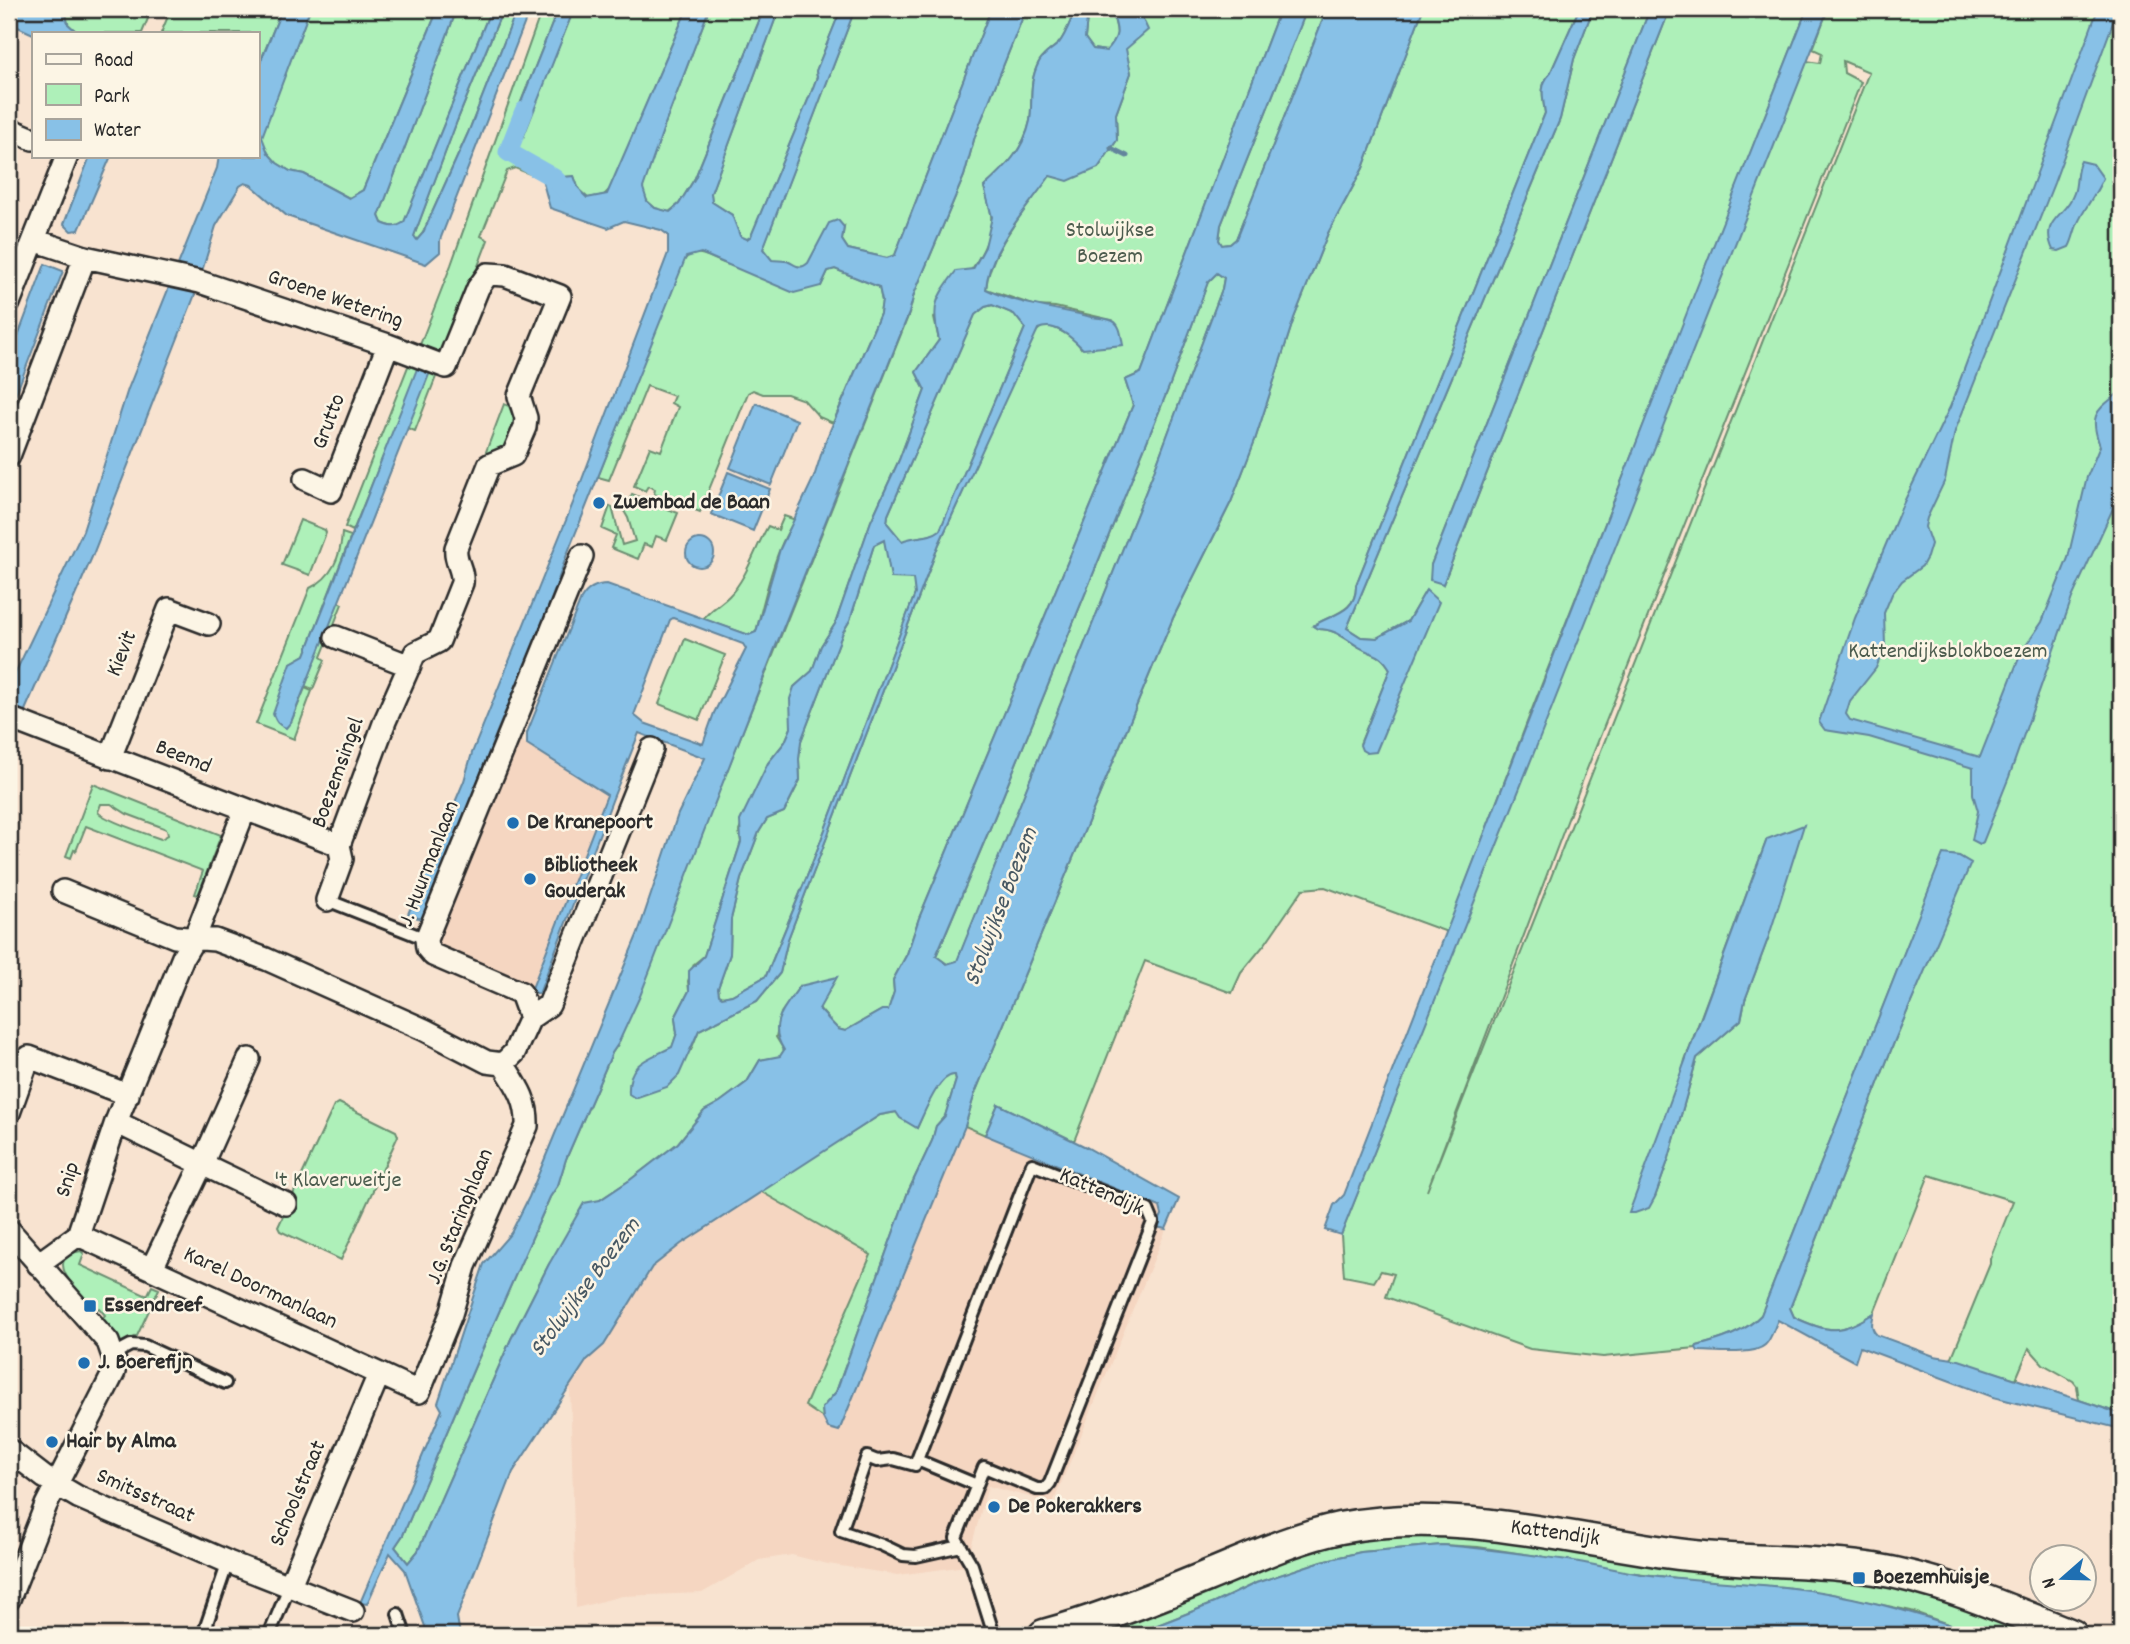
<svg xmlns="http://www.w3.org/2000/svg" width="2130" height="1644" font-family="Dekko,sans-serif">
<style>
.built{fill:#f5d6c1}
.green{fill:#aef0b9;stroke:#6c8e72;stroke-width:2;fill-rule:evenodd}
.water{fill:#88c1e7;stroke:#63859c;stroke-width:2;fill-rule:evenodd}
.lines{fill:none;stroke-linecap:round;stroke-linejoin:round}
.stream{stroke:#63859c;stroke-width:5}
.canal{stroke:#88c1e7;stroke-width:19}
.lane-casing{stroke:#2b2b2b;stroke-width:16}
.street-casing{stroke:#2b2b2b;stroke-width:26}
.secondary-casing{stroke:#2b2b2b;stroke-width:35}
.lane{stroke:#fcf5e5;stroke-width:10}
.street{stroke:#fcf5e5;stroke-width:21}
.secondary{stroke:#fcf5e5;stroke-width:30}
.poi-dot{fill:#1f6fb2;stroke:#fcf5e5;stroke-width:2.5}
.labels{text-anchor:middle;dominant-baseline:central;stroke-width:5;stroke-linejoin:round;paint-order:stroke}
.park-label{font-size:23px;fill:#4c5c4e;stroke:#fcf5e5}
.street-label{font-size:23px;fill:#2b2b2b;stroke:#fcf5e5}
.poi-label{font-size:23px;font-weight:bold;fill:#2b2b2b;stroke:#fcf5e5;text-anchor:start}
.water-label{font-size:24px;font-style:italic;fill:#475863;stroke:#fcf5e5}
</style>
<rect width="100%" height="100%" fill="#f8e3d0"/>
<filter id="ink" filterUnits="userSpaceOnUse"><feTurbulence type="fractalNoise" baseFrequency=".0143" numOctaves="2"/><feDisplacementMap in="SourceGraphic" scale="14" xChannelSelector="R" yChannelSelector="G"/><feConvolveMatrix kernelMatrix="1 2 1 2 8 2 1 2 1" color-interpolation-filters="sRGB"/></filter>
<g filter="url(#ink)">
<!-- built -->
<path class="built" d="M515 737 607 795 532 988 435 949Z
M965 1126 1173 1213 1053 1503 988 1486 966 1566 898 1575 828 1564 792 1555 759 1560 702 1593 622 1596 576 1608 570 1386 587 1360 604 1345 652 1267 662 1258 760 1191 871 1255 806 1406 823 1418 828 1428 839 1431Z"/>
<!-- green -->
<path class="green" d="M65 9H152L142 33H78L68 24Z
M171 9H282L257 70V33H161Z
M310 9H438L363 190 349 198 304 174 290 171 277 163 268 153 261 137Z
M457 9H491L404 223C396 228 390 227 382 223L379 216Z
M503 9H517L468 133 423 233 417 240 414 236 457 121Z
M542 9H558L509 132 522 138 574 9H687L610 189 604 195 588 198 579 190 574 176 542 179 515 168 507 171 481 236 488 240 447 347 442 352 418 350 451 265Z
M709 9H764L695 178 679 204 669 212 655 208 647 201 642 189 665 124Z
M779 9H841L816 71 817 77 811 93 751 237 747 240 740 236 732 215 712 202 711 193Z
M855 9H991L895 255 887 258 848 249 842 240 844 227 805 267 793 266 788 261H772L763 249 765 243Z
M1026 9H1076C1071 19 1066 35 1059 43 1052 50 1044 53 1039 62 1028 83 1033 100 1030 121 1024 150 1005 168 984 187 987 196 990 205 991 214 995 250 954 292 934 318L939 340 916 372 925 390 899 460 871 521 835 624 821 646 812 671 794 687 791 728 785 742 768 763 739 831 741 842 704 956 694 964 688 981 689 991 675 1018 677 1033 672 1048 661 1053 691 1050 699 1030 757 1001 780 973 788 939 939 544 1032 340C1034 337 1035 332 1038 330 1048 319 1075 338 1081 348L1112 320 1055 307 1036 306 986 289C989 250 1028 207 1050 175L1098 168 1117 140 1116 114 1131 73 1125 49 1132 15 1129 9H1280L1141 373 1125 380 1133 405 919 918 907 954 893 980 894 992 888 1011 882 1010 845 1031 837 1029 800 986 781 1013 776 1037 784 1050 780 1057 760 1060 747 1082 720 1102 704 1111 678 1143 630 1180 600 1200 549 1264 511 1339 418 1551 408 1563 395 1547 403 1535 475 1366 550 1197 558 1185 566 1159 612 1053 618 1044C717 801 811 557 909 314L914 294 964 176 975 136Z
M1091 9H1112C1115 31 1124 33 1106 51L1093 49 1085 38 1087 18Z
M1307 9H1327L1236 239 1230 244 1222 245 1219 240 1221 225Z
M1423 9H1579L1550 74C1539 85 1543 98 1545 113L1356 585C1357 613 1330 614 1313 626L1318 629C1336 629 1344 638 1359 647 1374 656 1380 652 1390 669L1360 744 1426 590 1408 621 1377 638 1361 637 1347 628 1560 119 1574 59 1593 9H1650L1431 565 1443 584 1670 9H1807L1534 704 1447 932 1325 887 1303 889 1265 944 1241 973 1232 993 1145 961 1074 1141 998 1104 985 1135 965 1126 975 1093 1173 618 1231 502 1255 440 1294 318 1328 233 1363 168Z
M1828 9H2121V1414L2079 1400 2077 1386 2073 1381 2043 1364 2029 1348 2016 1379 1951 1359 1990 1264V1259L2013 1201 1929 1175 1874 1313C1842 1334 1829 1334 1794 1317L1790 1308 1895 1040 1970 863 1959 856 1943 855 1761 1315C1744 1333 1721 1340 1697 1346L1696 1348 1603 1357 1530 1349 1386 1297 1394 1274 1381 1271 1374 1282 1344 1276 1341 1235 1807 61 1820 63 1822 53 1813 49ZM1843 61 1869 72 1427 1191 1585 774 1861 82 1844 73ZM1767 839 1769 936 1745 1000 1741 1020 1697 1058 1669 1158 1655 1197 1685 1060Z
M694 253C707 253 717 262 730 265 759 274 790 279 821 286L828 271 835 269 879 287 882 301 880 314 833 423 819 417 804 400 787 394H763L753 390 748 393 700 512 654 494 655 489 648 486 645 491 634 486 650 447 661 451 678 407 671 403 674 396 647 386 609 480 598 477 683 262 687 257Z
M1217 273 1224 278 1222 289 1154 471 957 962 947 964 936 956 990 828 1169 387 1208 282Z
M993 305 1014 314 1025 328 940 531C928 539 915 535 902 542L887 523 888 515 975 314 985 307Z
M409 364 419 367 353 531 345 527Z
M429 371 437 374 415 431 407 428Z
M504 404 509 406 516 423 507 446 484 457Z
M632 494 678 513 667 540 656 536 652 547 644 544 638 559 611 548 616 535 602 529 610 506 612 507 622 545 635 541 628 518 624 511Z
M784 516 796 520C776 543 764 601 756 632L749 635 703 619C711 609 721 604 729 596 747 578 755 548 768 526L778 530Z
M300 520 325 530 326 533 310 575 282 565Z
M342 533 351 536 305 655 291 663V722L305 688 312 691 294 739 256 724 310 588C332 578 341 556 342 533Z
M884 540 886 547 905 577 914 579 915 594 808 874 766 976 732 995 723 997 719 995 718 988 730 954 731 919 741 879 759 832 767 819 784 812 800 780 799 759 801 741 843 632 850 620 874 545Z
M338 602 342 604 321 657 325 660 313 689 305 686Z
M685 639 725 655 699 720 659 704Z
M93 784 221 835 198 895 195 894 203 871 86 826 76 851 74 850 71 858 66 856ZM101 804H111L127 814 164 828 167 830 168 835 161 839C149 835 103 819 98 812Z
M951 1074 955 1075 956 1080 945 1116 936 1126 932 1141 908 1192 836 1392 822 1408 823 1418 805 1406 871 1255 760 1191 880 1115 897 1112 917 1128C925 1112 934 1081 951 1074Z
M339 1103 396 1131 398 1136 341 1260 280 1231 278 1227 334 1106Z
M81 1251 84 1254 80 1265 147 1296 152 1286 159 1289 137 1336 122 1343 102 1319 105 1315 99 1308 95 1310C82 1296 39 1258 81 1251Z
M1443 1531 1878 1578 2046 1635H1979L1911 1611 1831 1594 1784 1587 1707 1582 1612 1570 1570 1561 1478 1547 1442 1545 1361 1552 1322 1561 1256 1583 1214 1603 1132 1635H1076L1320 1543Z"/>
<!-- water -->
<path class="water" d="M9 9H65L68 24 78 33 33 34 9 23Z
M282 9H310L262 137 268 153 277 163 290 171 304 174 349 198 363 190 438 9H457L379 216 382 223C391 227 396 228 404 222L491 9H503L457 121 414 236 417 240 423 233 468 133 517 9H530L440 240V252L426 264 287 216 251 185 245 183 240 186 216 226 194 297 92 557 9 747V686L83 531 128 389 217 168 219 156H257V70Z
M558 9H574L523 138 509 133Z
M687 9H709L665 124 643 188 647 201 655 208 670 212 679 204 695 178 764 9H779L711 193 712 202 732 215 740 236 747 239 751 236 811 93 817 77 816 71 841 9H855L763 249 772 260C777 261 785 260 789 262 797 266 800 270 808 263L829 223 838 220 844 227 842 240 848 249 887 258 895 255 991 9H1026L975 136 964 176 914 294 909 313 775 648 640 996 618 1044 612 1053 566 1159 558 1185 550 1197 475 1366 403 1535 395 1547 408 1563 418 1551 511 1339 549 1264 584 1203 600 1200 630 1180 678 1143 704 1111 720 1102 747 1082 760 1060 780 1056 784 1050C767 1024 784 1008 800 986L837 977 819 1009 838 1029 845 1031 882 1010H888L894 992 893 980 907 954 919 918 1133 405 1125 380 1141 373 1280 9H1307L1221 225 1219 240 1222 245 1230 244 1236 239 1327 9H1423L1363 168 1328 233 1294 318 1255 440 1231 502 1173 618 975 1093 965 1126 839 1431 828 1428 823 1418 822 1408 836 1392 908 1192 932 1141 936 1126 945 1116 956 1080 955 1075C939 1073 924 1114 917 1128L900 1118 896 1112 880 1115 681 1244 652 1267 604 1345 587 1360 513 1472 457 1617 460 1635H428L405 1570 390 1553 367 1604 360 1603 442 1410 438 1403 484 1264 511 1233 529 1197 638 933 678 814 705 758 639 733 613 798 539 994 531 991 607 795 527 744V733L581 599C587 589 595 584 607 584L749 635 756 632 780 549 814 477 825 442 880 314 882 301 879 287 835 269 828 271 821 286 794 293 701 253 686 257 566 557 547 612 497 732 423 920 408 914 464 781 472 753 573 503 668 253V235L661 230 624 221 608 228 550 208 542 179 574 176 579 190 587 198 607 194ZM1217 273 1224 278 1222 289 1154 471 957 961 947 964 936 956 990 828 1169 387 1208 282ZM673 618 743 644 746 649 714 713 703 744 644 723 634 715 670 620Z
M1076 9H1092L1087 18 1085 38 1093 49 1106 51C1122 34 1117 29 1111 9H1129L1132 15 1142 17 1148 30 1126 49 1131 73 1116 114 1117 140 1098 168 1068 181 1050 176C1028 207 988 250 986 289 1018 305 1056 308 1091 317 1098 318 1107 318 1113 321 1121 325 1121 336 1123 345L1083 349C1072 338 1055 321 1038 329L939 544 788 939 780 973 757 1001 699 1030 679 1075 667 1087 635 1098 629 1094C627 1062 648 1059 672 1047L677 1033 675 1018 689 991V971L704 956 741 842 740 821 768 763 785 742 791 728 790 699 794 687 812 671 821 646 835 624 871 521 899 460 925 390 916 372 939 340C931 306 935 299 956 271L973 269 985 247 992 217 984 187C1005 168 1024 150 1030 121 1033 100 1028 83 1039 62 1044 53 1052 50 1059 43 1066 35 1071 19 1076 9ZM992 305 1014 314 1025 328 940 530C929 539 915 535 902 541L887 523 888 515 975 315 985 307ZM884 540 891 578 913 579 915 594 808 874 766 976 732 995 722 997 719 995 718 988 730 954 731 919 741 879 759 832 767 819 784 812 800 780 799 759 801 741 843 632 850 620 874 545Z
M1579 9H1593L1574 59 1560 119 1347 628 1361 637 1377 638 1408 621 1426 590 1439 602 1376 752 1367 753 1362 750 1360 745 1390 669C1380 652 1374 656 1359 647 1344 638 1336 629 1318 629L1313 626C1330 614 1357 614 1356 585L1545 113C1543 98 1539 85 1550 74Z
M1650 9H1670L1443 584 1430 580 1431 565Z
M1807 9H1828L1541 735 1341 1235 1325 1230 1334 1205 1344 1195 1695 292Z
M2098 9H2118L2054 183 1955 431 1945 480 1927 518 1925 527 1931 544 1927 557 1922 566 1902 581 1892 594 1884 613 1885 646 1876 668 1850 701 1846 714 1850 720 1980 757 2021 653 2042 622 2068 558 2087 477 2100 446C2088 413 2097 411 2121 391V491L2072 598 2009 777 1983 842 1980 844 1972 840 1978 811 1973 794V768L1869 737 1825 730 1819 722 1855 618 1902 506 1950 407Z
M90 156H111L79 230 71 231 64 224Z
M2081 161 2093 164 2103 178C2096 195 2084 208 2077 225 2074 232 2073 240 2069 247L2059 251 2053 250C2039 219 2066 217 2074 193 2078 182 2075 171 2081 161Z
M45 264 63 271 9 412V360Z
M424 351 438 352 291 722 286 728C278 725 276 722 273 714L291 663 305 655Z
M756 403 797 420 771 485 730 468Z
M728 472 770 489 753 531 711 514Z
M686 553a14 14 0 1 1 28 0a14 14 0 1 1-28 0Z
M1804 825 1769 936 1745 1000 1741 1020 1697 1058 1669 1158 1655 1197 1649 1208 1635 1213H1629L1767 839Z
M1943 854 1959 856 1971 863 1895 1040 1790 1308 1794 1317C1829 1334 1842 1334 1874 1313 1872 1322 1870 1328 1877 1335L1934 1356 1959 1360 2121 1414V1429L1993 1397 1860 1347 1855 1362 1778 1320C1774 1328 1771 1340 1765 1345 1753 1356 1714 1351 1698 1351L1696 1348 1697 1346C1720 1340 1744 1333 1761 1315Z
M998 1104 1086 1147 1179 1199 1166 1229 1156 1227 1162 1215 1160 1207 985 1135Z
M1442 1545C1484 1548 1526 1554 1568 1560 1593 1564 1616 1570 1641 1574 1689 1580 1736 1582 1784 1587 1851 1594 1916 1612 1979 1635H1132L1214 1603 1256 1583 1322 1561 1361 1552Z"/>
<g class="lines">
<!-- stream -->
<path class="stream" d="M1111 148 1127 156"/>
<!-- canal -->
<path class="canal" d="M524 111 508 152 554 178 573 197"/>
<!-- lane casing -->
<g class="lane-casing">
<path id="lane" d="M327 900 426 939
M114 1354 131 1345 145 1346 225 1383
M917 1460 977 1485
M961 1546 916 1556 903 1555 882 1545 841 1531 867 1457 877 1461 893 1459 915 1465 1032 1164 1148 1210 1153 1222 1050 1483 1045 1489H1037L984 1467 956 1538 972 1565 994 1635
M398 1614 405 1635
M203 1635 228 1562
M269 1635 290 1585"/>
</g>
<!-- street casing -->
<g class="street-casing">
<path id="street" d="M9 129 33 139
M34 240 85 257 200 282 388 345 446 367 478 288 488 274 505 275 560 296 519 396 526 418 525 427 513 455 489 465 456 548C454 561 464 570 462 583L439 641 415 653 385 721 339 845 342 859 327 900
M9 303 67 156
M9 456 85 257
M305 479 331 491 388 345
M336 637 410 666
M9 718 339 845
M110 758 169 609 209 624
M63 891 175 937 215 940 266 959 425 1030 487 1062 503 1064C517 1086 528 1100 527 1126L465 1266 451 1314 419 1392 78 1235
M530 1018 521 993 433 955 427 948 426 939 582 556
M530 1018 549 1005 652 749
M249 1059 202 1164 286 1204
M503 1064 514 1053 530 1018
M9 1113 29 1057 128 1095
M116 1122 202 1164 152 1268
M9 1230 108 1342 115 1362 114 1372 46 1505 9 1599
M38 1264 78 1235 116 1122 183 957 195 937 245 809
M9 1450 44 1477 78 1497 228 1562 353 1611
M290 1585 379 1374"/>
</g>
<!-- secondary casing -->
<g class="secondary-casing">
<path id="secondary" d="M1044 1635C1099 1620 1152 1599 1205 1577 1250 1559 1292 1538 1340 1528 1453 1506 1567 1539 1678 1554 1744 1563 1810 1559 1875 1569 1943 1580 2008 1610 2072 1635"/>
</g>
<!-- lane -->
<use href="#lane" class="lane"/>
<!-- street -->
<use href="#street" class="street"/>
<!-- secondary -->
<use href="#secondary" class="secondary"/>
</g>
</g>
<!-- markers -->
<g class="poi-dot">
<circle cx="599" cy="503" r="7"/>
<circle cx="513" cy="823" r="7"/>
<circle cx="530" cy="879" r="7"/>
<rect x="83" y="1299" width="14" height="14" rx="3.5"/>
<circle cx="84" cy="1363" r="7"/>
<circle cx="52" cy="1442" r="7"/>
<circle cx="994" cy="1507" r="7"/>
<rect x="1852" y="1571" width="14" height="14" rx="3.5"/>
</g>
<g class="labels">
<!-- park labels -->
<g class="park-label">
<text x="1110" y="231">Stolwijkse<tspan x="1110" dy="26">Boezem</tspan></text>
<text x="1948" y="652">Kattendijksblokboezem</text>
<text x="338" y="1181">'t Klaverweitje</text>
</g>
<!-- street labels -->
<g class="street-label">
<text transform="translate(335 300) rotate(19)">Groene Wetering</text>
<text transform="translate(330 422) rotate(-69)">Grutto</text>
<text transform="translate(123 654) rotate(-68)">Kievit</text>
<text transform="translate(183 758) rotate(22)">Beemd</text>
<text transform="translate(339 773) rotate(-70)">Boezemsingel</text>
<text transform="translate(430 864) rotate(-69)">J. Huurmanlaan</text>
<text transform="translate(69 1180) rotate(-72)">Snip</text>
<text transform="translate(1101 1193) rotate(24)">Kattendijk</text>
<text transform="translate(461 1217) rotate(-68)">J.G. Staringhlaan</text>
<text transform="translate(260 1289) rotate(25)">Karel Doormanlaan</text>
<text transform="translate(299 1494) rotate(-67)">Schoolstraat</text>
<text transform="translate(145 1497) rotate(24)">Smitsstraat</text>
<text transform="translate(1555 1534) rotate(8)">Kattendijk</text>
</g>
<!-- poi labels -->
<g class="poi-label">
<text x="613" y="503">Zwembad de Baan</text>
<text x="527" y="823">De Kranepoort</text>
<text x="544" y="866">Bibliotheek<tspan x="544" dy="26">Gouderak</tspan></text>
<text x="104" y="1306">Essendreef</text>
<text x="98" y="1363">J. Boerefijn</text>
<text x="66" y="1442">Hair by Alma</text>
<text x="1008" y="1507">De Pokerakkers</text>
<text x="1873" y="1578">Boezemhuisje</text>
</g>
<!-- water labels -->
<g class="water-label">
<text transform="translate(1002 907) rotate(-69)">Stolwijkse Boezem</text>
<text transform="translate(586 1288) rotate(-53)">Stolwijkse Boezem</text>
</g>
</g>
<!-- margin -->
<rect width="2130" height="1644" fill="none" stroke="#fcf5e5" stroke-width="35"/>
<rect x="18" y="18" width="2095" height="1609" fill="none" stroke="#2b2b2b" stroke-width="2.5" filter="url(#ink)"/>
<!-- legend -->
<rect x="32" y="32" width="228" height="126" fill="#fcf5e5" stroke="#a8a49b" stroke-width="2"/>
<rect x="46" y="54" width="35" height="10" fill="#fcf5e5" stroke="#a8a49b" stroke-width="2"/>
<text x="94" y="66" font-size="21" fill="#2b2b2b">Road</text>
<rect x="46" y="84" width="35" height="21" fill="#aef0b9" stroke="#a8a49b" stroke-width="2"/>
<text x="94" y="102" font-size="21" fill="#2b2b2b">Park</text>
<rect x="46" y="119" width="35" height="21" fill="#88c1e7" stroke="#a8a49b" stroke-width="2"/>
<text x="94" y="136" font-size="21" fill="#2b2b2b">Water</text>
<!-- north arrow -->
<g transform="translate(2063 1578) rotate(250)"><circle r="33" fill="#fcf5e5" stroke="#a8a49b" stroke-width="2"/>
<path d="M0-5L12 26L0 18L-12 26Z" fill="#1f6fb2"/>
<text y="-10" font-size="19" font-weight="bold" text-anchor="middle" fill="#2b2b2b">N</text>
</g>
</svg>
